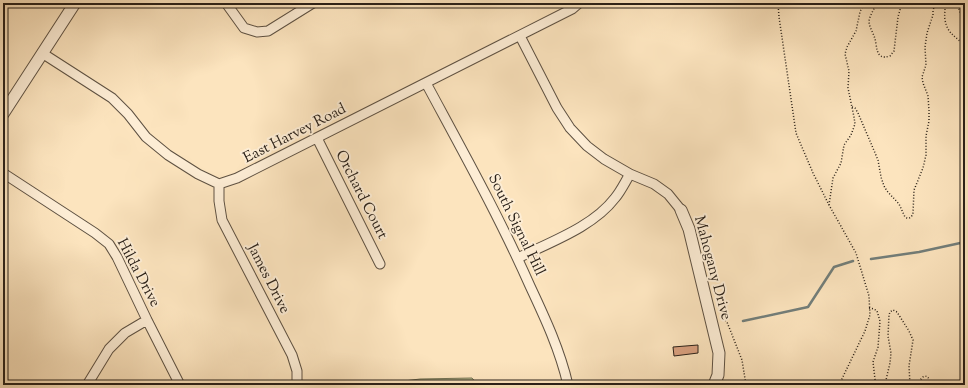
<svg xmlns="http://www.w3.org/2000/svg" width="968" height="388" font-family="'Sorts Mill Goudy',serif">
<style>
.green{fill:#bfc491;stroke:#747254}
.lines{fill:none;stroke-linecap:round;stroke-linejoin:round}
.stream{stroke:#727e7a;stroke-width:2.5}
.building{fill:#dba281;stroke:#292018}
.minor-casing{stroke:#5e5142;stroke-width:11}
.tertiary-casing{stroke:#5e5142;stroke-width:13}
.path{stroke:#292018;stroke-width:1.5;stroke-dasharray:1 2;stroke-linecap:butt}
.minor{stroke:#fdedd5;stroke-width:9}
.tertiary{stroke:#fdedd5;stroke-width:11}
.labels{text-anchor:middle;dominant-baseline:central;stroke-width:4;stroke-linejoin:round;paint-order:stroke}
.street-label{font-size:15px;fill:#292018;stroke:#fdedd5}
</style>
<rect width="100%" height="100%" fill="#fce4be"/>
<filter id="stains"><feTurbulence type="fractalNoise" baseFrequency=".005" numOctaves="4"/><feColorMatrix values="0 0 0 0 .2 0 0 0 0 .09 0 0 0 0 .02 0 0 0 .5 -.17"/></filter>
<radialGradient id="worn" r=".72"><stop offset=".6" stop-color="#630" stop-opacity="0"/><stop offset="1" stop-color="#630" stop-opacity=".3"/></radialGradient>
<!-- green -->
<path class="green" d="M472 378 478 385H372L420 379Z"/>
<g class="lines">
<!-- stream -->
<path class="stream" d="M871 259 919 252 965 242
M743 321 808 307 834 267 853 261
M647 385V383"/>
</g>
<!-- building -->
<path class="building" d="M698 345V353L674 356 673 347Z"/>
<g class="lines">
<!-- minor casing -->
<g class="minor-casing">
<path id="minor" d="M226 3 244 28 257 32 268 31 313 3
M520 36 557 108 570 128 587 146 604 159 630 174 654 184 668 194 681 210
M42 53 112 98 128 114 146 137 168 155 198 174 219 184 237 178 572 9 579 3
M426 83C462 150 499 216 530 286 545 318 560 350 568 385
M317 138 380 264
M3 173 95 233 109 244 117 257 147 320 180 385
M219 184V201L222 220 292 355 297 371V385
M518 258C550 242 593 227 615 198 621 191 625 182 630 174
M87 385 109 349 125 333 147 320"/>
</g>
<!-- tertiary casing -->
<g class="tertiary-casing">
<path id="tertiary" d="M3 114 75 3
M681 210 689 229 719 353 718 375 714 385"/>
</g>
<!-- path -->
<path class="path" d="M778 3 779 17 796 133 813 173 829 205 856 253 869 296 870 315 865 331 839 385
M876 3C875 9 870 14 869 21 869 26 872 31 874 36 878 45 874 61 890 56L894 51 898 17 902 3
M944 3C946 8 944 14 945 20 948 35 956 36 965 46
M957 3 963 21 965 24
M965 56 962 67 965 102
M852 107 855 108 858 113 878 160 881 177 884 186 887 191 899 204 905 217C909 220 912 217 913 213L914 190 923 168 926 155V136L929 121V111L928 96 923 83 922 77 926 65 925 47 927 33 933 15V10L936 3
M829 205 833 178 841 163 844 145 851 135 855 124 854 117 848 88 849 71 845 54 847 47 856 31 860 12 864 3
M869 308 874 309 877 311 880 321 878 347 873 362 875 379 874 385
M721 316 727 322 742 360 746 385
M849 385 854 383 858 385
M886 385V380L890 363 891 353 888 336 889 315 890 312 893 310 897 312 909 331 913 340 909 366 910 385
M919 385 920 380 924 376C930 376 929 381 929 385"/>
<!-- minor -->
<use href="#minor" class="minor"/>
<!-- tertiary -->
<use href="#tertiary" class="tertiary"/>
</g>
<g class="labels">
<!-- street labels -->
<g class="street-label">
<text transform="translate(295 134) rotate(-27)">East Harvey Road</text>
<text transform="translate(361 195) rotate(63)">Orchard Court</text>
<text transform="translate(516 225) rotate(64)">South Signal Hill</text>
<text transform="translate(712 268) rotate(75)">Mahogany Drive</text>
<text transform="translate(138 273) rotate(62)">Hilda Drive</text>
<text transform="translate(268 279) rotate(63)">James Drive</text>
</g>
</g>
<!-- margin -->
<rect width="968" height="388" fill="none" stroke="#fce4be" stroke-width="16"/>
<rect x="4" y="4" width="960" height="380" fill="none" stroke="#292018" stroke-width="2"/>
<rect x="8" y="8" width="952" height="372" fill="none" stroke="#292018"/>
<rect width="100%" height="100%" filter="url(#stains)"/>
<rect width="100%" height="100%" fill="url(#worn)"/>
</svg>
